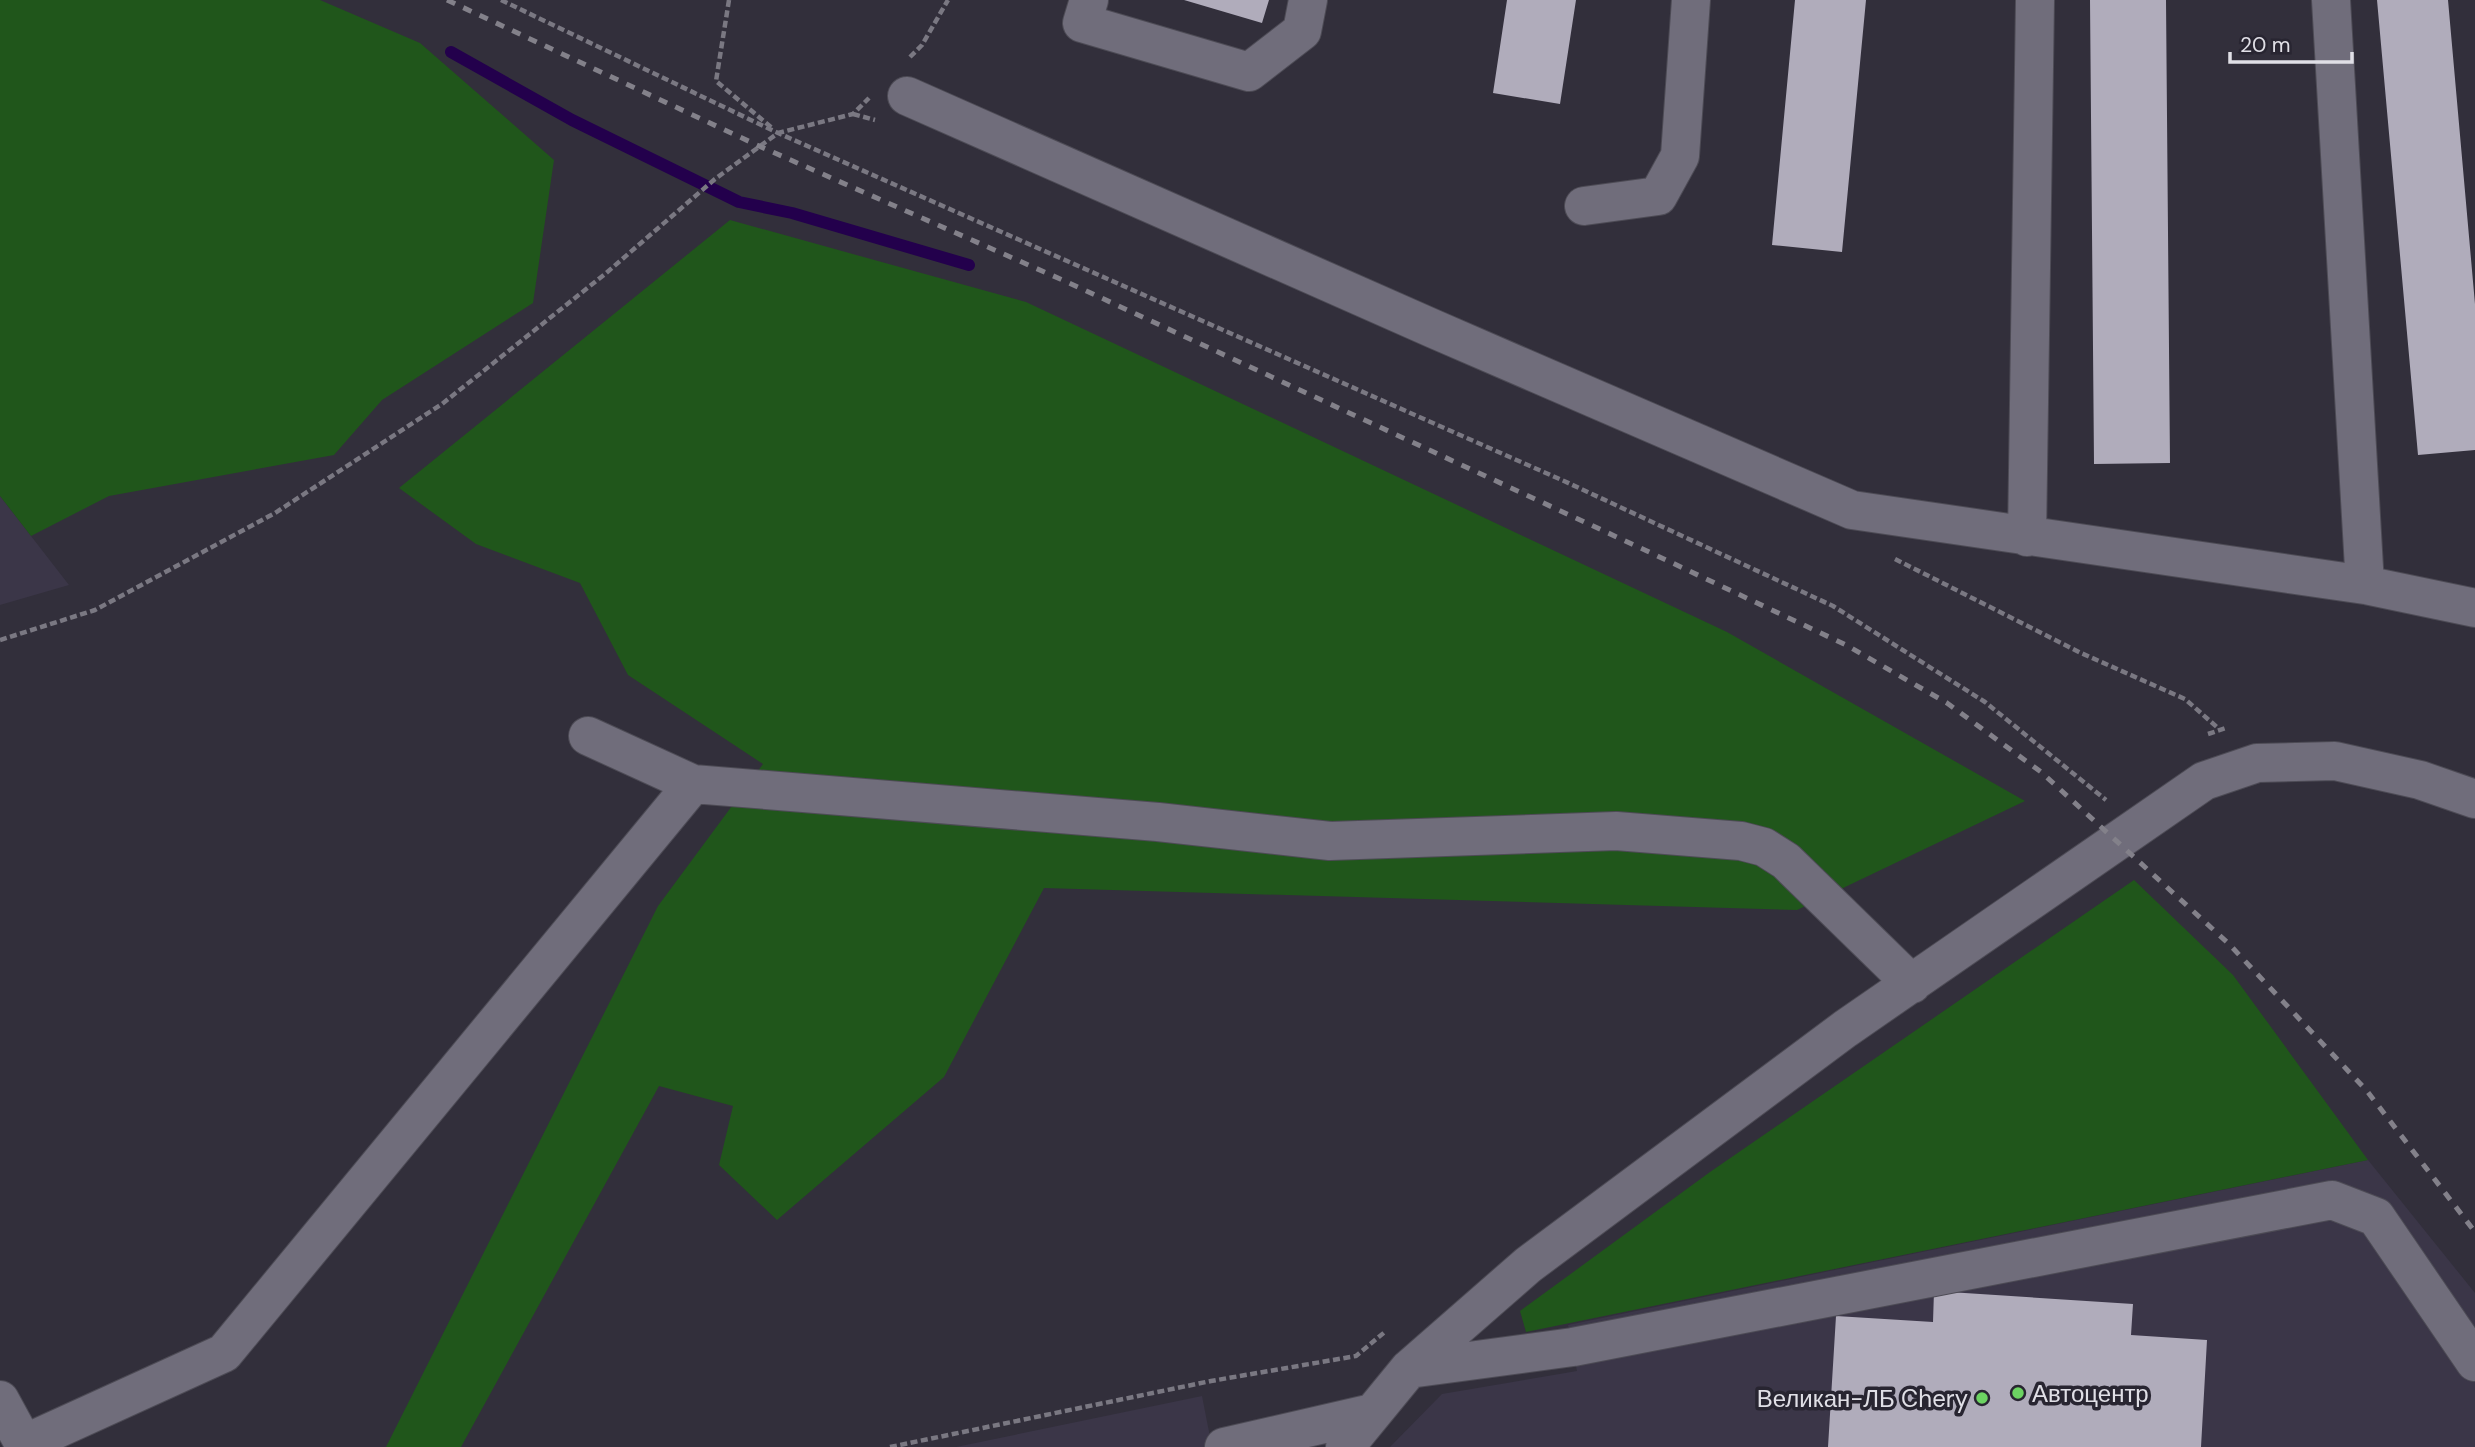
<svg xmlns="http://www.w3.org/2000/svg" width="2475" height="1447" font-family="'DM Sans',sans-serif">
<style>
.built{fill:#3b3648}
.green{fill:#20561b}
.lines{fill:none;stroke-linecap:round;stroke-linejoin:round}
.stream{stroke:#23004c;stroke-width:12}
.building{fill:#b0acbb}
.minor-casing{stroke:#4d4b55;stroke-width:40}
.path{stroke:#7a7882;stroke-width:4.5;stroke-dasharray:7 3.5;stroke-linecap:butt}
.minor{stroke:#706d7b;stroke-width:38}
.rail{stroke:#83818a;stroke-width:5;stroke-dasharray:9 9;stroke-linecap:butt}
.poi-dot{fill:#6cd362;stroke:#282531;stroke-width:2.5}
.labels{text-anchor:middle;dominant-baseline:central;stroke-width:7;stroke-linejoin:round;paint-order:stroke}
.poi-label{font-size:24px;fill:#e0dfe6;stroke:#282531;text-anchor:start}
</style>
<rect width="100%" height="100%" fill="#322f3b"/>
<!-- built -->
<path class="built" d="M0 496 69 585 0 605Z
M2368 1160 2475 1293V1447H1390L1442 1394 1577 1371 1568 1325Z
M1202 1396 1212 1447H956Z"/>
<!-- green -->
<path class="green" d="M0 0H320L420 43 554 160 533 303 382 400 334 455 109 496 31 536 0 496Z
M730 220 1026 302 1727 632 2025 801 1797 910 1044 888 944 1077 777 1220 719 1165 733 1106 659 1086 461 1447H386L658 906 763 764 628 675 580 583 476 544 399 488Z
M2134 880 2233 975 2368 1160 1526 1332 1520 1311 1710 1172Z"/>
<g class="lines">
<!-- stream -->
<path class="stream" d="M451 52 572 120 739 202 792 213 969 265"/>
</g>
<!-- building -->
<path class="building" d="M1184 0H1269L1262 23Z
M1507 0H1576L1560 104 1493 93Z
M1795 0H1866L1842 252 1772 245Z
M2090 0H2166L2170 463 2094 464Z
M2377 0H2448L2475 304V450L2418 455Z
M1934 1291 2133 1304 2131 1335 2207 1340 2201 1447H1828L1836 1316 1933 1322Z"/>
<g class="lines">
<!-- minor casing -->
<g class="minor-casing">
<path id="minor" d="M1089 0 1082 23 1249 72 1302 31 1308 0
M2331 0 2365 585
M907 96 1434 329 1852 510 2365 585 2475 608
M1584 206 1658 196 1680 156 1691 0
M2027 537 2035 0
M588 736 693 784
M1409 1369 1573 1347 2332 1200 2376 1217 2475 1362
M0 1400 24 1444 224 1353 693 784 1158 822 1330 841 1616 831 1741 841 1764 847 1786 861 1912 984
M1224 1447 1372 1413
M1345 1447 1409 1369 1528 1265 1845 1029 2204 781 2257 763 2335 761 2420 780 2475 799"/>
</g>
<!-- path -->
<path class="path" d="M501 0 778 133 1564 481 1833 606 1985 702 2106 800
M729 0 716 81 772 128
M910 57 922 45 948 0
M853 114 875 120
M1895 559 2081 653 2185 699 2218 728
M0 640 95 610 275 513 442 404 605 274 715 179 778 133 853 114 869 98
M2208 734 2226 728
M890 1447 1211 1381 1356 1356 1386 1331"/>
<!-- minor -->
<use href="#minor" class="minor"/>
<!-- rail -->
<path class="rail" d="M447 0 759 146 1067 282 1647 551 1846 645 1947 703 2041 772 2229 944 2367 1091 2475 1232"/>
</g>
<!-- markers -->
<g class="poi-dot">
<circle cx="2018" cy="1393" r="7"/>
<circle cx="1982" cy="1398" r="7"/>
</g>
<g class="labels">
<!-- poi labels -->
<g class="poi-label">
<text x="2032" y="1393">Автоцентр</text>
<text x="1968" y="1398" text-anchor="end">Великан-ЛБ Chery</text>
</g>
</g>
<!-- scale -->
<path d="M2230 52v10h122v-10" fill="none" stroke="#e0dfe6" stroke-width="3.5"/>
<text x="2240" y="52" font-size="21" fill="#e0dfe6" stroke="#282531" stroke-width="5" paint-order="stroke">20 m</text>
</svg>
